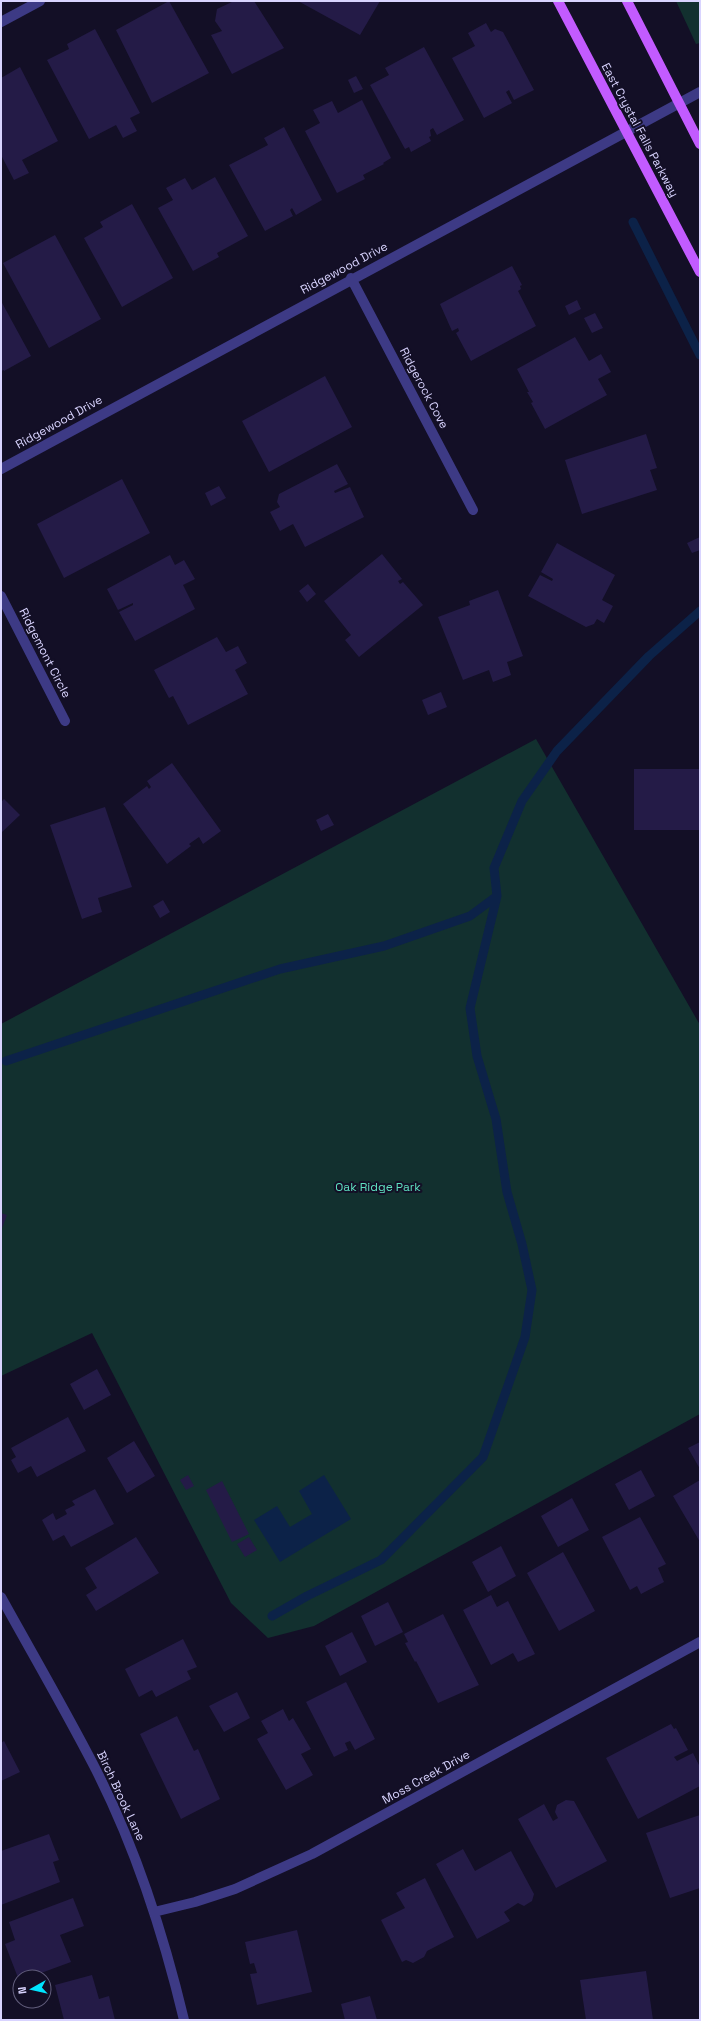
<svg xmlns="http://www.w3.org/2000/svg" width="701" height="2021" font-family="'Space Grotesk',sans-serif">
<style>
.green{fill:#12302f}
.water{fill:#0c2248}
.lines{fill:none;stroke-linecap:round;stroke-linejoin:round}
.stream{stroke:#0c2248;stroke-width:9}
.building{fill:#241b47}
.minor{stroke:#3d3a85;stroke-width:10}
.major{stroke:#c25bff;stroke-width:10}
.labels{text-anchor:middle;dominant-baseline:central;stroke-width:4;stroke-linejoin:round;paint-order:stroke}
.street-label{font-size:12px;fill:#d9d4ff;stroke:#130f26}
.park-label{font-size:12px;fill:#5fe0c0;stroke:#130f26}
</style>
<rect width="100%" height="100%" fill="#130f26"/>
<!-- green -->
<path class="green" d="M676 1H700V43L696 44Z
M536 739 700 1025V1414L314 1626 268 1638 231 1603 92 1333 1 1376V1024Z"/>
<!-- water -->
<path class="water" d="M324 1475 351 1519 280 1562 254 1520 277 1506 290 1527 312 1514 299 1491Z"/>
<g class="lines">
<!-- stream -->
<path class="stream" d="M633 222 700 355
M6 1061 280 969 384 946 470 916 497 896
M272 1616 307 1596 381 1560 483 1457 525 1337 532 1290 522 1244 507 1192 496 1119 477 1056 470 1008 497 896 494 868 522 801 557 751 649 656 700 611"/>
</g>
<!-- building -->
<path class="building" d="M169 1 209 73 152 103 116 30Z
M234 1H254L284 48 232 74 211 35 222 31 215 21 217 9Z
M298 1H380L360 35Z
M486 23 491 32 495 29 503 32 534 90 514 100 509 90 506 92 512 103 484 118 452 58 475 46 468 33Z
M95 29 140 113 130 118 137 131 123 138 116 125 89 139 47 60 69 49 67 44Z
M424 47 464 120 437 135 433 128 430 130 431 136 429 137 431 141 411 152 409 147 405 149 370 85 389 75 385 68Z
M20 67 58 141 22 160 29 173 14 180 1 155V78Z
M356 76 363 89 354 93 348 80Z
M362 100 391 158 383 163 384 164 363 175 365 179 337 193 305 131 320 123 313 110 332 101 338 113Z
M284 127 322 200 296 215 292 208 290 210 293 216 265 231 229 165 268 145 264 138Z
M215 177 248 236 217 253 219 257 193 271 158 208 173 200 166 188 185 178 192 190Z
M132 204 173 278 122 307 84 238 103 227 100 222Z
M55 235 101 319 49 348 3 263Z
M512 266 522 285 520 286 521 289 518 291 536 326 471 361 456 333 459 331 458 328 452 331 440 304Z
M577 300 581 309 569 315 565 306Z
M1 301 31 356 4 371V370L1 371Z
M595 313 603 328 592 333 584 318Z
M575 337 589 361 601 354 611 372 598 379 607 395 545 429 531 403 533 402 527 392H529L517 369Z
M325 376 352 427 269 472 242 421Z
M646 434 657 468 650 470 657 490 582 514 565 460Z
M337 464 348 484 334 491 335 493 350 487 364 517 305 547 293 524 280 531 270 512 280 507 277 502 279 494Z
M122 479 150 533 64 578 37 524Z
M219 486 226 498 211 506 205 493Z
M700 537V550L692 553 687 543Z
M557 543 615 575 602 600 613 606 604 623 597 619 594 624 586 627 528 596 540 575 552 581 553 579 541 572Z
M382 554 402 579 398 581 400 584 403 582 423 605 359 657 345 640 351 635 324 601Z
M170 555 175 565 184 560 195 579 183 585 195 609 135 641 119 612 133 605V603L118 610 107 589Z
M308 584 316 594 307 602 299 591Z
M498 590 523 656 507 662 511 675 493 682 489 670 463 680 438 617 470 605 469 601Z
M217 637 226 652 238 646 247 663 235 670 248 694 188 725 173 696 169 698 154 670Z
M441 692 447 707 428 715 422 700Z
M172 763 221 831 203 844 199 837 189 844 191 846 167 864 123 804 147 786 149 789 151 787 147 781Z
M634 769H700V830H634Z
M4 799 20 815 1 833V802Z
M105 807 132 887 98 898 102 912 82 919 50 825Z
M328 814 334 825 321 831 316 820Z
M163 900 170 912 160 918 153 906Z
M1 1213 7 1215 1 1231Z
M97 1369 111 1395 84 1410 70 1384Z
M68 1417 86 1451 37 1477 31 1466 18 1473 11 1460 16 1457 11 1448Z
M134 1441 155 1476 127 1493 107 1458Z
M700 1442V1469L688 1448Z
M641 1470 655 1496 629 1510 615 1484Z
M188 1475 194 1486 186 1490 180 1480Z
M700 1480V1542L673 1496Z
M222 1481 249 1534 232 1542 206 1490Z
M95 1489 114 1524 71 1547 64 1535 53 1541 42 1520 53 1513 56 1520 67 1514 65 1510 75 1505 72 1501Z
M572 1498 589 1530 558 1547 541 1516Z
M640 1517 666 1564 658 1568 664 1582 641 1594 637 1586 630 1590 602 1537Z
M136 1537 159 1573 96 1611 86 1595 97 1588 85 1568Z
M249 1537 257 1550 245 1557 237 1544Z
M501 1546 516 1576 488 1592 472 1562Z
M563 1552 595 1611 559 1631 527 1573Z
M491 1595 497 1607 508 1601 535 1654 518 1662 513 1653 491 1665 463 1610Z
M388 1602 403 1632 375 1646 361 1616Z
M443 1614 479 1685 438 1703 416 1661 415 1662 405 1643 408 1642 404 1634Z
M352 1632 367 1662 340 1676 325 1646Z
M183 1639 197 1667 187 1671 191 1679 156 1697 152 1690 139 1697 125 1669Z
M346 1682 375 1739 355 1750 350 1741 345 1743 348 1750 334 1757 306 1702Z
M237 1692 250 1718 224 1732 209 1706Z
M283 1709 289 1721 293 1718 311 1749 301 1754 313 1775 286 1790 257 1739 268 1733 261 1721Z
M177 1716 194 1751 198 1749 220 1799 181 1819 140 1734Z
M671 1724 674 1729 676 1728 688 1750 674 1757 677 1761 693 1753 700 1767V1786L638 1819 606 1758Z
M4 1741 20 1772 1 1781V1743Z
M566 1800 574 1801 607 1861 556 1888 518 1819 544 1804 553 1821 558 1818 555 1812 557 1805Z
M700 1815V1888L670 1898 646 1833Z
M49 1834 59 1860 53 1862 60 1882 1 1905V1851Z
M463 1849 475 1871 511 1851 534 1894 532 1901 524 1906 518 1903 504 1912 510 1921 477 1939 436 1864Z
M425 1878 454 1937 427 1951 424 1957 413 1963 406 1960 402 1962 381 1920 405 1908 396 1893Z
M73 1898 84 1926 60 1935 71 1962 30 1977H20V1983L5 1944 15 1940 9 1922Z
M297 1930 312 1992 257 2005 250 1974 257 1973 254 1963 250 1964 245 1942Z
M646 1971 653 2020H586L580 1980Z
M92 1975 99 1999 109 1996 115 2020H64L55 1985Z
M370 1996 377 2020H345L341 2004Z"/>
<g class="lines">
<!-- minor -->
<path class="minor" d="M1 22 40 1
M351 278 473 510
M1 469 700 92
M1 596 65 721
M1 1597C32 1653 64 1708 93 1764 135 1845 163 1932 184 2020
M154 1912 195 1902 235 1889 312 1854 700 1642"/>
<!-- major -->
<path class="major" d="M558 1 700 272
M627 1 700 144"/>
</g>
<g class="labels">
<!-- street labels -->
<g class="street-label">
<text transform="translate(640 130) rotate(62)">East Crystal Falls Parkway</text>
<text transform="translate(344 268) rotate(-28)">Ridgewood Drive</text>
<text transform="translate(424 388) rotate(62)">Ridgerock Cove</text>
<text transform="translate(59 422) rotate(-29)">Ridgewood Drive</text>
<text transform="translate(45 653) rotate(63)">Ridgemont Circle</text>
<text transform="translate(426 1777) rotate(-29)">Moss Creek Drive</text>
<text transform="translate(121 1796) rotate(65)">Birch Brook Lane</text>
</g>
<!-- park labels -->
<g class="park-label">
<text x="378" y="1187">Oak Ridge Park</text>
</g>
</g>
<!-- border -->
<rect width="701" height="2021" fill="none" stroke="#d9d4ff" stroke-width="4"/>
<!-- north arrow -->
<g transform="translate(32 1989) rotate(262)"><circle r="19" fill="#130f26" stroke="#625e7d"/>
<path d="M0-3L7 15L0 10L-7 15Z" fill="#00e5ff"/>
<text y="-6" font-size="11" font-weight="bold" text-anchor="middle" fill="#d9d4ff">N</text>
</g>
</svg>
